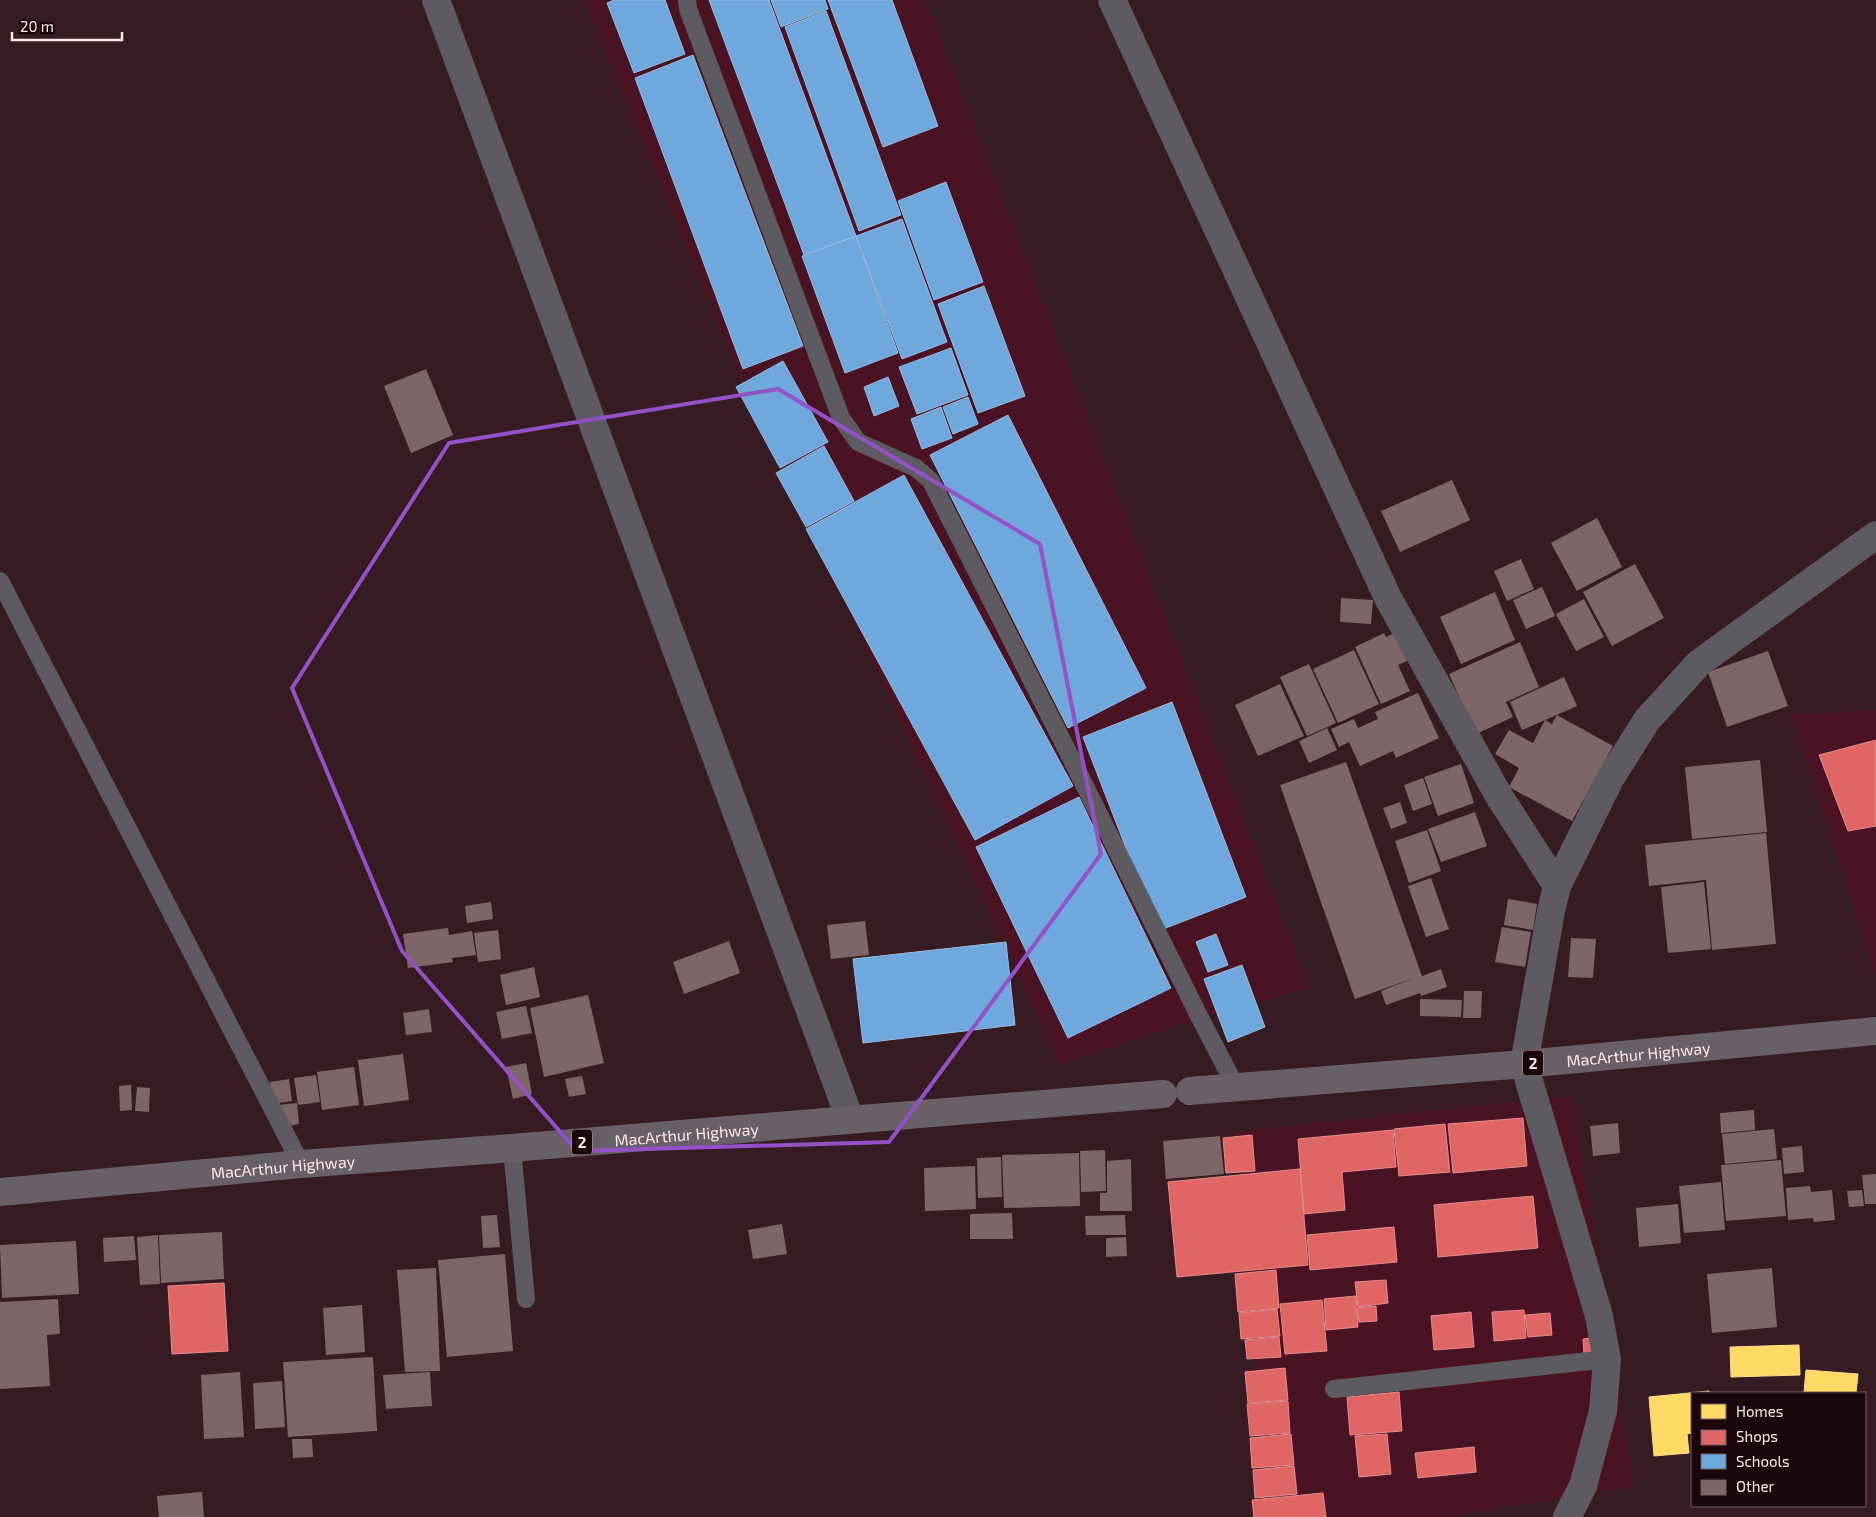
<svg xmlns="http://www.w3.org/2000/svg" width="1876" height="1517" font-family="'Exo 2',sans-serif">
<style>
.built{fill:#4a1324}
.homes{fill:#ffd966;stroke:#fedd8e}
.shops{fill:#e06666;stroke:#e88d8e}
.schools{fill:#6fa8dc;stroke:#99bbe0}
.building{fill:#7e6668}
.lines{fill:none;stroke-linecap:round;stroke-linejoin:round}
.lane{stroke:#5d5b61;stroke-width:18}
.street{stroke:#5d5b61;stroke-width:28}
.highway{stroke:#695f67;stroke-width:28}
.marked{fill:none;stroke:#9551c8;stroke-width:4;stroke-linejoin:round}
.labels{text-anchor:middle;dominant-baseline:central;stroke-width:5;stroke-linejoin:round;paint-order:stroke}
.shield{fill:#1b060b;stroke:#b8a4a7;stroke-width:1}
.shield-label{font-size:15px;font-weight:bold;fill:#fce7ea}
.street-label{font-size:16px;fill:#fce7ea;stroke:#1b060b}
</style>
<rect width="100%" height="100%" fill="#361b23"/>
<!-- built -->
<path class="built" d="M584 0H925L1309 988 1200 1018 1060 1064 739 375Z
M1876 710V975L1791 715Z
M1572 1096 1634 1487 1444 1517H1272L1233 1132Z"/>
<!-- homes -->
<path class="homes" d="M1799 1345 1800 1375 1731 1377 1730 1347Z
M1806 1370 1858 1374 1856 1393H1804Z
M1709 1391 1710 1393H1692V1433L1687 1434 1689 1453 1654 1456 1649 1397Z"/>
<!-- shops -->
<path class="shops" d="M1876 740V826L1848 831 1819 755Z
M1523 1118 1527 1166 1453 1173 1448 1124Z
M1445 1124 1450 1172 1399 1176 1394 1129Z
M1393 1130 1396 1167 1342 1172 1345 1210 1304 1214 1298 1139Z
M1252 1135 1255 1171 1226 1173 1223 1138Z
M1300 1169 1308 1265 1177 1277 1168 1182Z
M1533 1196 1538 1248 1438 1257 1434 1205Z
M1394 1227 1397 1262 1310 1270 1307 1235Z
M1276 1270 1279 1308 1238 1312 1235 1274Z
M1386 1280 1388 1303 1358 1307 1355 1282Z
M224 1283 228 1351 172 1354 168 1286Z
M1356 1296 1358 1327 1326 1330 1324 1299Z
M1322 1300 1327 1351 1285 1354 1280 1304Z
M1376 1306 1377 1321 1359 1322 1357 1308Z
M1277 1309 1280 1336 1241 1339 1239 1313Z
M1524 1310 1526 1338 1494 1341 1492 1312Z
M1471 1312 1474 1347 1434 1350 1431 1316Z
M1550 1313 1552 1335 1528 1337 1525 1315Z
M1279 1337 1281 1357 1247 1359 1245 1340Z
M1600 1337 1585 1370 1583 1339Z
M1285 1368 1288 1400 1248 1403 1245 1372Z
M1399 1392 1402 1431 1350 1435 1347 1397Z
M1288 1401 1290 1433 1250 1436 1247 1404Z
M1291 1434 1294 1465 1252 1468 1250 1438Z
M1387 1434 1391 1474 1359 1477 1355 1436Z
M1474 1447 1476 1472 1418 1478 1415 1453Z
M1294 1466 1297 1494 1255 1498 1253 1470Z
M1323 1493 1326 1517H1254L1252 1500Z"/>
<!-- schools -->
<path class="schools" d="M614 0H665L685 54 634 73 607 3Z
M709 0H769L856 236 804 255Z
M771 0H825L828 9 781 27Z
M828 0H892L938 126 883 147Z
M826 11 901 215 859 231 785 27Z
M693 55 803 346 743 369 635 78Z
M946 182 983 282 934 300 898 201Z
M902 219 947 342 902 359 856 236Z
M856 236 898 353 845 373 802 256Z
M984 286 1025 396 978 413 938 304Z
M951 348 968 395 917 414 899 367Z
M783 361 828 442 780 468 736 387Z
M888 377 899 406 874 416 864 387Z
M968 397 978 424 953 434 943 407Z
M941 407 952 438 922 449 911 419Z
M1008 415 1146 688 1068 728 930 455Z
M824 446 854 501 806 527 776 473Z
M904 475 1073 786 975 840 806 529Z
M1172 702 1246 897 1158 931 1083 737Z
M1079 797 1171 988 1068 1038 976 847Z
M1216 934 1228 965 1208 972 1196 942Z
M1006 942 1015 1025 863 1043 853 959Z
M1242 965 1265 1027 1228 1042 1204 979Z"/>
<!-- building -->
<path class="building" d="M426 369 453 435 411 453 384 386Z
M1452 480 1470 520 1400 552 1381 511Z
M1597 518 1622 567 1577 591 1551 543Z
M1521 559 1534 589 1507 601 1494 571Z
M1635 564 1664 618 1612 646 1583 592Z
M1542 587 1555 616 1526 629 1513 600Z
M1495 592 1515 640 1461 664 1440 617Z
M1341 598 1373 600 1371 624 1340 622Z
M1584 599 1604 637 1576 651 1556 614Z
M1403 629 1416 657 1398 665 1410 691 1381 704 1355 647 1384 633 1386 637Z
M1520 642 1539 687 1506 702 1513 717 1476 734 1449 674Z
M1354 650 1379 704 1338 723 1313 669Z
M1768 651 1788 706 1727 727 1708 672Z
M1309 664 1336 723 1307 736 1280 677Z
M1564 677 1577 706 1522 730 1510 702Z
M1280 684 1304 736 1258 756 1235 705Z
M1418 693 1439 738 1396 758 1393 751 1360 766 1349 742 1339 747 1331 729 1354 719 1358 728 1378 719 1375 712Z
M1557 715 1613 746 1572 821 1509 787 1519 768 1495 754 1509 730 1533 743 1545 720 1552 724Z
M1327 728 1337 750 1309 763 1299 741Z
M1760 760 1767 832 1692 839 1685 767Z
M1346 762 1422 976 1441 969 1447 987 1421 996 1420 993 1386 1005 1381 991 1414 978 1355 999 1280 785Z
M1461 764 1474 803 1438 816 1424 777Z
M1423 778 1432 804 1413 811 1404 785Z
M1400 802 1407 823 1391 829 1383 808Z
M1475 812 1487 846 1441 862 1428 829Z
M1427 830 1441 871 1409 883 1395 841Z
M1766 833 1776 944 1712 950 1706 880 1649 886 1645 845Z
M1431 878 1449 929 1426 937 1408 886Z
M1704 882 1711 949 1668 953 1661 887Z
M1508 899 1537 904 1533 930 1504 925Z
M491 902 493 919 467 923 465 906Z
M865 921 869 955 831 959 827 925Z
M1502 927 1531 932 1525 967 1495 962Z
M448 928 449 935 472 931 476 955 452 958 453 962 408 968 403 934Z
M498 930 501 959 478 962 474 933Z
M1571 938 1596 939 1593 978 1568 977Z
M729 941 740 973 684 994 673 962Z
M534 967 540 997 506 1005 500 975Z
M1464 991H1482L1481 1018H1463Z
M588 995 604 1063 544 1077 530 1008Z
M1420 999 1462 1000 1461 1017 1420 1016Z
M526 1006 532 1033 502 1039 496 1012Z
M429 1009 432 1032 406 1035 403 1013Z
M403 1054 409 1100 364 1106 358 1060Z
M526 1063 532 1094 513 1099 506 1067Z
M354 1067 359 1105 322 1110 317 1072Z
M316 1075 320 1102 298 1105 294 1078Z
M582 1076 586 1094 569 1097 565 1079Z
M289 1079 292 1101 272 1104 270 1082Z
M131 1085 132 1110 120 1111 119 1086Z
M137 1087 150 1088 149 1112 135 1111Z
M297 1103 299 1124 283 1127 279 1105Z
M1754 1110 1755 1130 1721 1133 1720 1113Z
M1618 1123 1620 1153 1593 1156 1590 1126Z
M1774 1129 1777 1159 1725 1164 1722 1134Z
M1220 1136 1224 1174 1166 1179 1163 1141Z
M1802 1146 1804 1172 1784 1174 1782 1148Z
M1105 1150 1106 1191 1081 1192 1080 1151Z
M1079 1153 1080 1206 1004 1208 1002 1155Z
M1001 1157 1002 1197 978 1198 977 1158Z
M1131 1159 1132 1211H1100V1193H1107V1161Z
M1781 1160 1786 1216 1726 1221 1721 1165Z
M975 1166 976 1209 925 1211 924 1168Z
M1876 1174V1204H1865L1862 1175Z
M1721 1182 1725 1230 1684 1233 1679 1186Z
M1810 1186 1811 1192 1832 1190 1835 1220 1814 1222 1813 1218 1788 1220 1786 1188Z
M1862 1190 1864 1206 1849 1207 1847 1191Z
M1678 1204 1681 1243 1639 1247 1636 1208Z
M1012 1213 1013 1239H970V1214Z
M497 1215 500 1247 483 1248 481 1216Z
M1125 1215 1126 1235H1086L1085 1216Z
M782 1224 787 1254 753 1259 748 1230Z
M222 1232 224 1279 161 1283 159 1235Z
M158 1235 160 1284 140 1285 137 1237Z
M134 1236 136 1260 104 1262 103 1238Z
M1126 1237 1127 1256 1106 1257V1238Z
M76 1241 79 1294 2 1298 0 1245Z
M505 1254 513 1351 447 1357 438 1260Z
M436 1268 440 1371 405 1372 397 1270Z
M1772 1268 1777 1327 1712 1333 1707 1274Z
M58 1299 60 1334 47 1335 50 1386 0 1389V1302Z
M362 1305 365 1352 326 1355 323 1308Z
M373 1357 377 1431 288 1437 283 1362Z
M240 1372 244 1437 204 1439 201 1375Z
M430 1372 432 1406 386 1409 383 1375Z
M282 1381 285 1427 255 1429 253 1383Z
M292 1439H312L313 1457 293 1458Z
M202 1492 204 1517H159L157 1496Z"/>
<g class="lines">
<!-- lane -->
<path class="lane" d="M687 0 688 9 841 418 858 442 916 468 931 481 1071 758 1200 1018 1236 1087
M0 581 301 1164
M512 1148 526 1299
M1334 1389 1607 1359"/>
<!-- street -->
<path class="street" d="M436 0 850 1119
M1112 0 1388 598 1499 796 1557 886
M1567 1517 1583 1486 1603 1411 1607 1359 1599 1316 1524 1064 1551 911 1557 886 1610 779 1647 720 1699 663 1876 535"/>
<!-- highway -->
<g class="highway">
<path id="s1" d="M1190 1091 1524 1064 1876 1031"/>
<path id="s2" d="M0 1192 301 1164 512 1148 1163 1094"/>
</g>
</g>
<!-- marked area -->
<path class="marked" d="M778 389 1040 544 1101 854 889 1142 577 1151 402 951 292 688 449 443Z"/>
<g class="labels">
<!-- shield labels -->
<g class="shield">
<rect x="1523" y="1050.5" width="20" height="25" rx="4"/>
<rect x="572" y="1129.5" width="20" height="25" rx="4"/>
</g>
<g class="shield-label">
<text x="1533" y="1063">2</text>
<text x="582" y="1142">2</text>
</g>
<!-- street labels -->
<g class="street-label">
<text stroke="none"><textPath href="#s1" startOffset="450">MacArthur Highway</textPath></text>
<text stroke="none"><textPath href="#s2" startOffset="689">MacArthur Highway</textPath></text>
<text stroke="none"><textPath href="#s2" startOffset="284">MacArthur Highway</textPath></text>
</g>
</g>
<!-- legend -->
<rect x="1691" y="1392" width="175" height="115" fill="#1b060b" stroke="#756064"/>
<rect x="1701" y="1404" width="25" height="15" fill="#ffd966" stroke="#756064"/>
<text x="1736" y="1417" font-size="15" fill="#fce7ea">Homes</text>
<rect x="1701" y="1430" width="25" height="15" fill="#e06666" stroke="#756064"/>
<text x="1736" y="1442" font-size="15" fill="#fce7ea">Shops</text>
<rect x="1701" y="1454" width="25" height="15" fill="#6fa8dc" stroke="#756064"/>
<text x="1736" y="1467" font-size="15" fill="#fce7ea">Schools</text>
<rect x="1701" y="1480" width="25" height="15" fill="#7e6668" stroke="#756064"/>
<text x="1736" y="1492" font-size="15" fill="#fce7ea">Other</text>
<!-- scale -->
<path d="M12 32v8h110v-8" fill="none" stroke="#fce7ea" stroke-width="2.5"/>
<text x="20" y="32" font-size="15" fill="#fce7ea" stroke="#1b060b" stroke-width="4" paint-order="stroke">20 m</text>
</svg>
